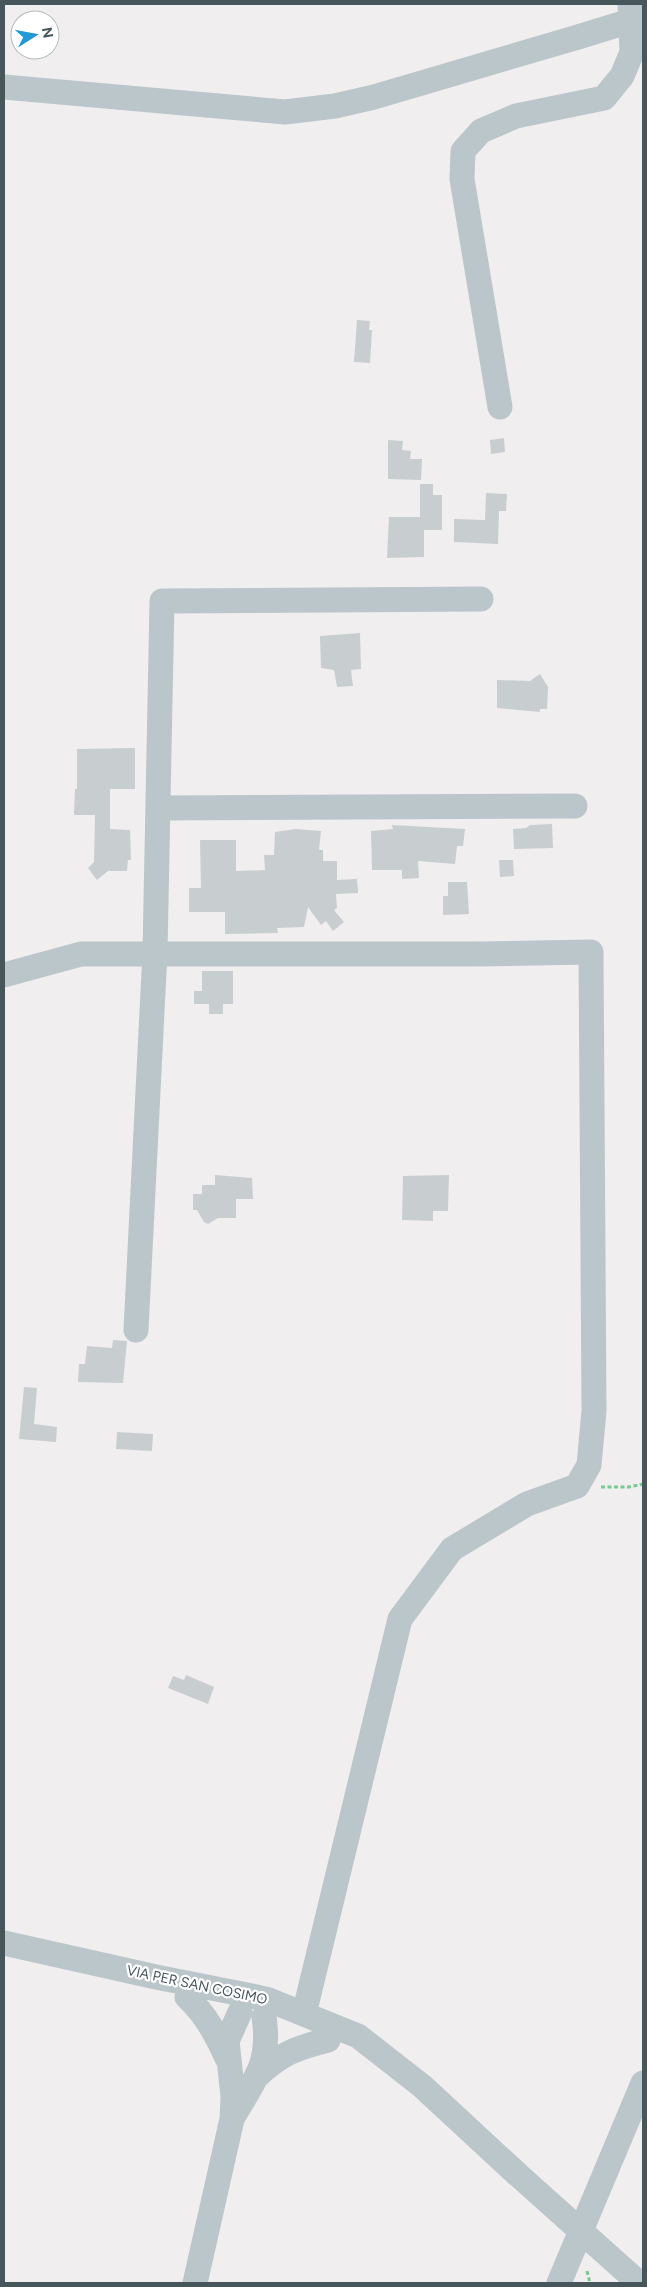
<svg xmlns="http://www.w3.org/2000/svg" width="647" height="2287" font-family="Figtree,sans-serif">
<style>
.building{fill:#c8cdd0}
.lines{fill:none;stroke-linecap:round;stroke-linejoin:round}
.path{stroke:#79c990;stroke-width:3;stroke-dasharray:4 2.5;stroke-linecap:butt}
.minor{stroke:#bbc6cb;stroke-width:25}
.minor-bridge{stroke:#bbc6cb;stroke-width:25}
.labels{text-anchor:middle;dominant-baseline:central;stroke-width:4.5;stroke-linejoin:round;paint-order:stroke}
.street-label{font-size:14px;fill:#47565b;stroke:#fff}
</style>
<rect width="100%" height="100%" fill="#f1eeef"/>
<!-- building -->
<path class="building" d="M357 320 370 321 369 330H372L370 363 354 362Z
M504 438 505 452 491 454 490 440Z
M388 440 403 441 402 450 411 451 410 459H422L421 480 388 479Z
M420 484H433V495H442V530H424V557L387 558 389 517H420Z
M486 493 507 494 506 511H499L498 544 454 542V519L485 520Z
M360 633 361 669 351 670 353 686 337 687 334 670 321 668 320 636Z
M540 674 548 687 547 709H540V712L497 708V680L530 681Z
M135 748V789H110V829L130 830 131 860H128L127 871H108L97 880 88 868 94 862 95 815H74L75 789H77V749Z
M552 824 553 848 514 849 513 829 526 828 530 825Z
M392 825 465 829 463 846H457L455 864 418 861 419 878 402 879V870H372L371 831 393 829Z
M296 829 321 831 319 850H323V861H337V880L357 879 358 893 336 894 337 908 334 910 344 922 333 931 326 921 321 925 308 907 304 927 277 928 278 933 225 934V912H189V888H201L200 840H236V871L265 870 264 855H274L275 832Z
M499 860H513L514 876 500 877Z
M448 882H467L469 914 443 915V896H448Z
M202 971H233V1004H223V1014H209V1004H194V991H202Z
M215 1175 252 1178 253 1199H236V1218H218L208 1224 204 1222 197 1210H193V1194H202V1185H215Z
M449 1175 448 1211H433V1221L402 1220 403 1176Z
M113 1340 127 1341 123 1383 78 1382 79 1364H85L87 1346 112 1348Z
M24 1387 37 1388 34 1424 57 1427 56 1442 19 1439Z
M117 1432 153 1434 152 1451 116 1449Z
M186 1675 214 1687 208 1704 168 1688 173 1676 184 1680Z"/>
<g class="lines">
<!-- path -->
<path class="path" d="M601 1487H629L643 1484
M587 2271 590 2283"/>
<!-- minor -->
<path class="minor" d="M4 87 285 112 335 106 374 97 578 37
M500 407 462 179 463 151 481 131 516 116 604 98 622 76 632 52 630 4
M158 808 575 806
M4 975 81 954H478L591 952 594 1411 589 1465 577 1486 527 1504 452 1549 400 1619 304 2014
M136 1330 155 952 162 601 481 599
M4 1943 156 1977 252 1996 269 2000 358 2036 422 2086 516 2173
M187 1997C206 2015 216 2034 227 2058
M256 2077C281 2054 295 2048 328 2040
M233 2117C255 2079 271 2063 264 2017
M195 2283 232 2119 233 2096 227 2041 240 2012
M559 2283 643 2083"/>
<!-- minor-bridge -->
<path class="minor-bridge" d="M578 37 643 17
M516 2173 639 2283"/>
</g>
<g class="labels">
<!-- street labels -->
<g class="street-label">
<text transform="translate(197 1985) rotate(12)">VIA PER SAN COSIMO</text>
</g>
</g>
<!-- border -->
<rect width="647" height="2287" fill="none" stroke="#47565b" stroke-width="10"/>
<!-- north arrow -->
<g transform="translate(35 35) rotate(79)"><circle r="24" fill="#ffffff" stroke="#b5bbbd"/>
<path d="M0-4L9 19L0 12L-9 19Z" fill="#2299d7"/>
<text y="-8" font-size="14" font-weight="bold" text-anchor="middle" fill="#47565b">N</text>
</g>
</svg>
